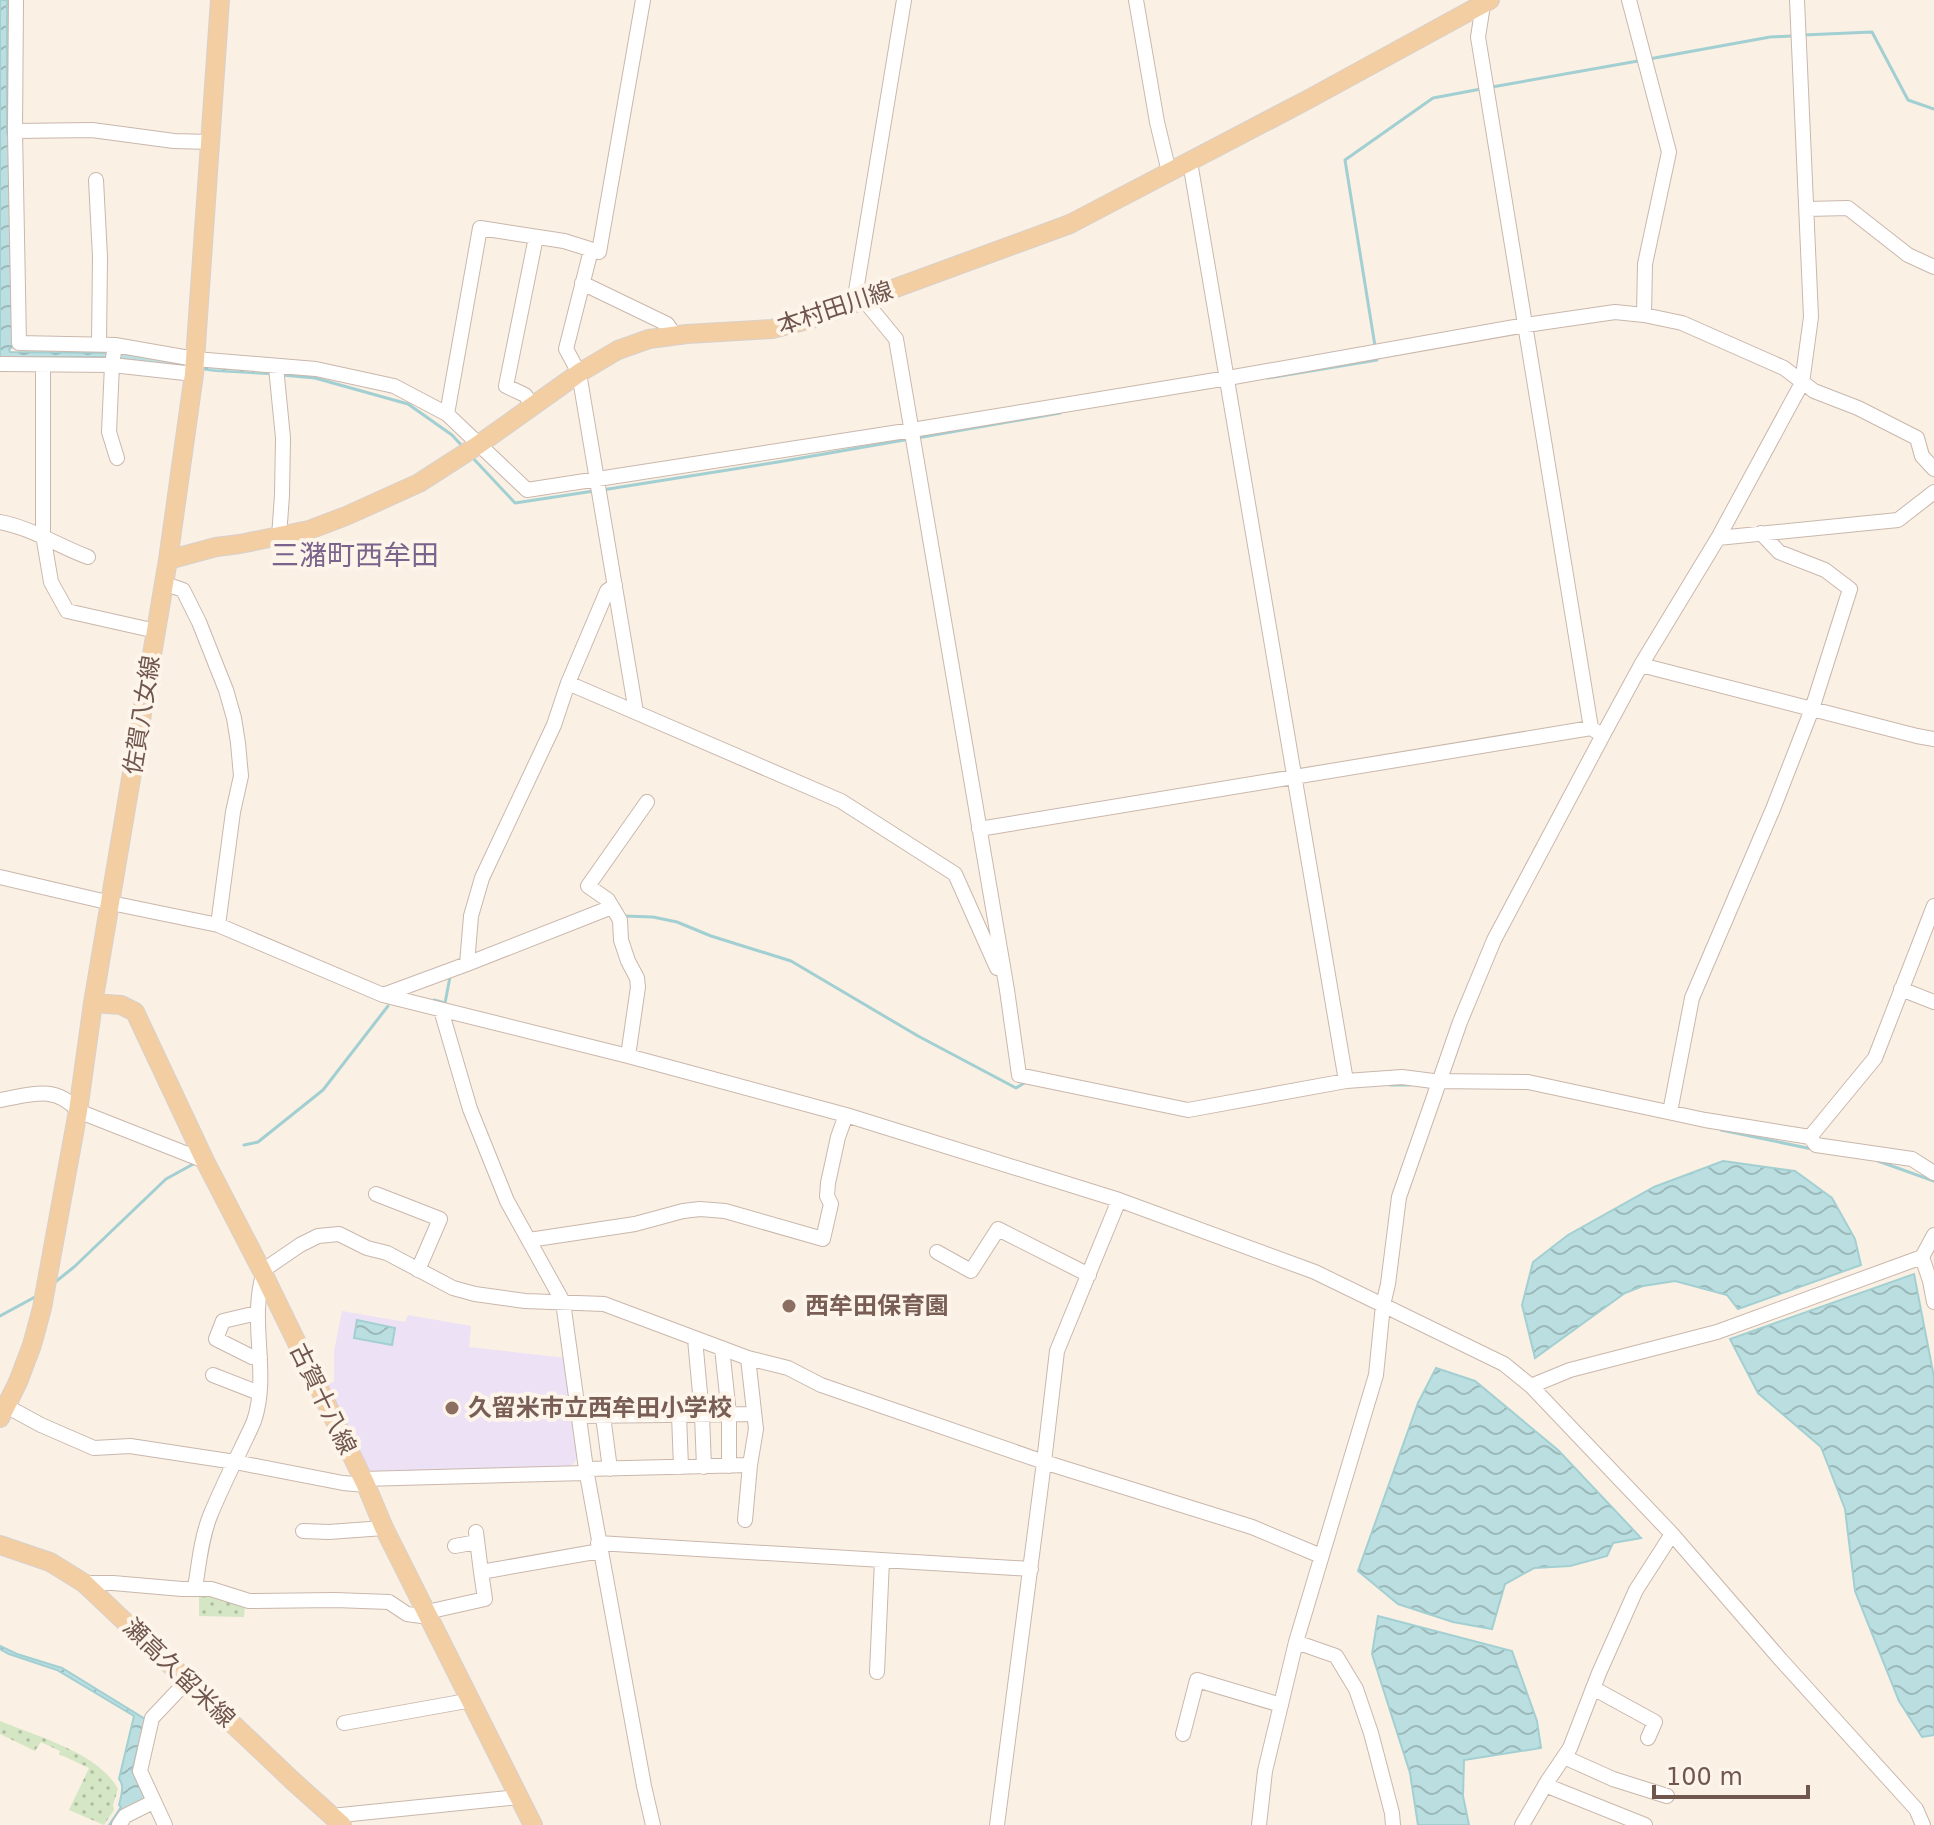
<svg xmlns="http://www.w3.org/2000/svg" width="1934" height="1825" font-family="'DejaVu Sans','Noto Sans JP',sans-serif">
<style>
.education{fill:#ede1f6}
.grass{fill:url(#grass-dots)}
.water{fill:url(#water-waves);stroke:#a2cfd2;stroke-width:2}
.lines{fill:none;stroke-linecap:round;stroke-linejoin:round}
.stream{stroke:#a2cfd2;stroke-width:3}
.minor-casing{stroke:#cab7ac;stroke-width:16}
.major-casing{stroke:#d7d0cd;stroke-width:20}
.minor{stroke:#fff;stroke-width:14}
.major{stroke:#f3cea2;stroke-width:18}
.education-dot{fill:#8d6e63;stroke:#fdf4ea;stroke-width:3}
.labels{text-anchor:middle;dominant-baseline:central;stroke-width:8;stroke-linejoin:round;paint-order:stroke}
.street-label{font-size:24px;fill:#70564c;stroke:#fdf4ea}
.education-label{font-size:24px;font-weight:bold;fill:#785e54;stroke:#fdf4ea;text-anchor:start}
.quarter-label{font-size:28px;fill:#7b648c;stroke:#fdf4ea}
</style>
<defs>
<pattern id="grass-dots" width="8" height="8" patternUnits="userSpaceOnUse" patternTransform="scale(2)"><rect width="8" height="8" fill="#d5e6c4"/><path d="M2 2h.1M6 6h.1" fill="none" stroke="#b1bda1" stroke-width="1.8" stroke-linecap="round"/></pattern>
<pattern id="water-waves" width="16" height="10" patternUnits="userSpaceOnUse" patternTransform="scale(2)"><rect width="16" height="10" fill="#bbdfe1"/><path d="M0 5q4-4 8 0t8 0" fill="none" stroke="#9cb8b9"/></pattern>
</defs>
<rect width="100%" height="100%" fill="#faf0e4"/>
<!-- education -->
<path class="education" d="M342 1311 405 1322 408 1315 471 1326 469 1347 567 1358 579 1450 575 1462 569 1468 365 1474 320 1385 334 1382V1351Z"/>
<!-- grass -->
<path class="grass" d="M199 1593 245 1606 244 1617 199 1616Z
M0 1721C36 1736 99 1753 118 1789L113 1805 114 1810 104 1825 69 1810 89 1768 59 1754 60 1751 41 1742 35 1751 0 1734Z"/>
<!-- water -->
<path class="water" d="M0 0H7V134L12 140 13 347 9 349 10 352 118 353 204 365 270 371 268 374 216 371 107 357H26L25 358H0Z
M1723 1161 1795 1171 1832 1198 1855 1239 1861 1265 1738 1309 1727 1295 1675 1281 1643 1286 1625 1293 1535 1358 1522 1305 1533 1262 1568 1235 1654 1187Z
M1914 1274 1934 1377V1735L1922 1737 1899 1701 1855 1591 1845 1509 1821 1447 1758 1393 1730 1339Z
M357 1320 395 1328 392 1345 354 1338Z
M1436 1368 1475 1381 1558 1450 1641 1538 1613 1543 1607 1556 1570 1566 1534 1568 1505 1584 1492 1629 1453 1622 1398 1604 1358 1571 1418 1403Z
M1378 1616 1512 1651 1537 1721 1541 1748 1464 1760 1463 1796 1469 1825H1418L1410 1773 1372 1654Z
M0 1646 17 1654 62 1668 145 1719 132 1771 146 1800 124 1810 122 1809 112 1825H109L121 1807 119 1805C121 1796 125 1786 119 1779L134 1716 57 1670 9 1654 0 1649Z"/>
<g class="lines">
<!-- stream -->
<path class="stream" d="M1803 35 1872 32 1908 100 1934 109
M1649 59 1770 37 1792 36
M1492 87 1638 61
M1375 346 1345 160 1433 98 1481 89
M282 375 315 378 408 404 452 435 463 447
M1268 378 1377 360V358
M917 438 1060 413
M471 456 515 503 594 491
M602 490 778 462 910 439
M624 916 653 917 677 922 711 936 791 961 918 1036 1016 1088 1026 1082
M434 1000 445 1003 450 977 452 976
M1390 1085H1410
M1721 1130 1812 1149
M244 1145 258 1142 323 1090 388 1006
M1878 1161 1934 1181
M54 1283 74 1267 166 1179 197 1162
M0 1316 35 1297"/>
<!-- minor casing -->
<g class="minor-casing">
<path id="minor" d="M16 0 15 131 19 343 115 345 195 359 316 369 394 386 447 414 527 490 912 430 1228 378 1526 325 1615 312 1644 315 1682 323 1784 368 1814 391 1858 408 1917 438 1922 456 1934 469
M1136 0 1157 122 1169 172
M1629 0 1669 152 1645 264 1644 315
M1483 5 1478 37 1591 728
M15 131 92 130 174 141 210 142
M1190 162 1346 1081
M96 180 100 257 99 343
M1807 209 1848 208 1908 255 1934 267
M591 250 566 349 579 373 636 712
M582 283 667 324 675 335
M864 300 896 339 1007 990 1019 1075 1188 1110 1346 1081 1402 1077 1433 1081 1528 1082 1705 1120 1810 1137 1816 1145 1912 1159 1934 1173
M854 303 904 0
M115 345 112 365 109 432 117 458
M0 364 112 365 194 374
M43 365V535L51 582 67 611 156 631
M276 367 283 438 282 495 279 537
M533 406 525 395 506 386 536 237
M447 414 480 228 564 241 599 252 643 0
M0 522C32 528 58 546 88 557
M1718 538 1898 520 1934 492
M163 583 183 590 199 622 226 690 234 718 238 743 241 776 233 812 218 925
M1641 665 1917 736 1934 739
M568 683 841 801 955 874 997 968
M979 829 1591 728 1599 733
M0 877 111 903 218 925 383 995 628 1056 846 1115 1119 1200 1315 1272 1504 1364 1531 1386 1672 1534 1781 1660 1916 1809 1923 1825
M467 964 612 907
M1901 989 1934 1002
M383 995 467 964 471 916 482 878 554 725 568 683 607 591 615 585
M441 1010 470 1109 507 1201 563 1302 586 1469 644 1786 653 1825
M628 1056 638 987 637 978 628 961 621 940 620 920 608 900 588 886 647 802
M0 1100C30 1095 55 1084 78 1111L205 1161
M1670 1112 1692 998 1773 809 1812 709 1850 589 1825 570 1779 552 1761 533
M1810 1137 1875 1058 1934 906
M376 1194 440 1219 418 1270
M529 1240 635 1224 683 1211 700 1209 725 1211 823 1239 831 1204 827 1196 828 1183 838 1137 846 1115
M937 1252 971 1271 998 1229 1089 1275
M1922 1257 1930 1281 1934 1302
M262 1271 300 1245 318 1236 339 1234 367 1248 387 1253 453 1288 475 1294 525 1301 604 1304 748 1358 788 1368 821 1385 1044 1462 1252 1527 1321 1556
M257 1313 223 1321 216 1339 252 1357 260 1358
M695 1339 702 1415 704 1467
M722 1348 729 1414V1466
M213 1375 259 1393
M1531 1386 1570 1370 1717 1332 1922 1257 1934 1235
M6 1406 41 1425 94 1448 130 1446 235 1462 343 1483 366 1485
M679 1415 681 1467
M578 1416 754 1414
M603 1416 610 1469
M586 1469 750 1465
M362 1479 586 1473
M745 1520 750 1465 756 1429 748 1358
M303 1531 329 1532 384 1528
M476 1532 481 1572
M598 1543 1031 1569
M455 1546 477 1542
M84 1583H113L182 1589H211L249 1601 335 1600 389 1602 407 1614 429 1617
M195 1588C199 1564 201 1539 210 1516 219 1494 230 1471 241 1449 245 1440 250 1431 254 1421 270 1374 249 1323 263 1275
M427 1612 485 1599 481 1572 600 1551
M1296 1642 1336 1656 1356 1689 1371 1733 1392 1813 1393 1825
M877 1672 882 1560
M1593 1688 1655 1722 1648 1738
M344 1723 472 1700
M1183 1734 1197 1680 1281 1705
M1564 1757 1613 1779 1667 1796
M1545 1785 1645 1825
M331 1816 519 1797
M119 1825 125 1816 153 1802
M165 1825 140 1771 152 1718 187 1681
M997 1825 1044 1462 1057 1351 1119 1200
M1259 1825 1265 1771 1296 1642 1376 1375 1383 1305 1388 1284 1399 1197 1460 1022 1494 940 1603 735 1641 665 1718 538 1802 383 1811 317 1797 0
M1522 1825 1547 1782 1570 1748 1599 1673 1636 1590 1672 1534"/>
</g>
<!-- major casing -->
<g class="major-casing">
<path id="major" d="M168 560 216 547 240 544 309 530 346 516 419 483 478 445 579 373 618 350 649 339 687 334 772 329 811 319 1070 224 1307 100 1490 0
M93 1003 121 1005 135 1012 205 1161 262 1271 366 1485 384 1528 533 1825
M0 1418 18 1382 32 1345 42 1308 78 1111 93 1003 168 560 194 374 220 0
M0 1545 50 1562 84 1583 294 1782 342 1825"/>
</g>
<!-- minor -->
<use href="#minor" class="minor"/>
<!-- major -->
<use href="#major" class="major"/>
</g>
<!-- markers -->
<g class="education-dot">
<circle cx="789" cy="1306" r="8"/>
<circle cx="452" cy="1408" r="8"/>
</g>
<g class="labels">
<!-- street labels -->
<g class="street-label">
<text transform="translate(835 308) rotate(-18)">本村田川線</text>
<text transform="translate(142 715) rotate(-81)">佐賀八女線</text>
<text transform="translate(323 1399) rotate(64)">古賀十八線</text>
<text transform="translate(179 1673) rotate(44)">瀬高久留米線</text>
</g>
<!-- education labels -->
<g class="education-label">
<text x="805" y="1306">西牟田保育園</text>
<text x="468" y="1408">久留米市立西牟田小学校</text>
</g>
<!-- quarter labels -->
<g class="quarter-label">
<text x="355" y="555">三潴町西牟田</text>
</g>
</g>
<!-- scale -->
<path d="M1654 1785v12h154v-12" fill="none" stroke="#70564c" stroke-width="4"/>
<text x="1666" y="1785" font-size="24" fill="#70564c" stroke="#fdf4ea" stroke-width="6" paint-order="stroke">100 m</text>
</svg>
